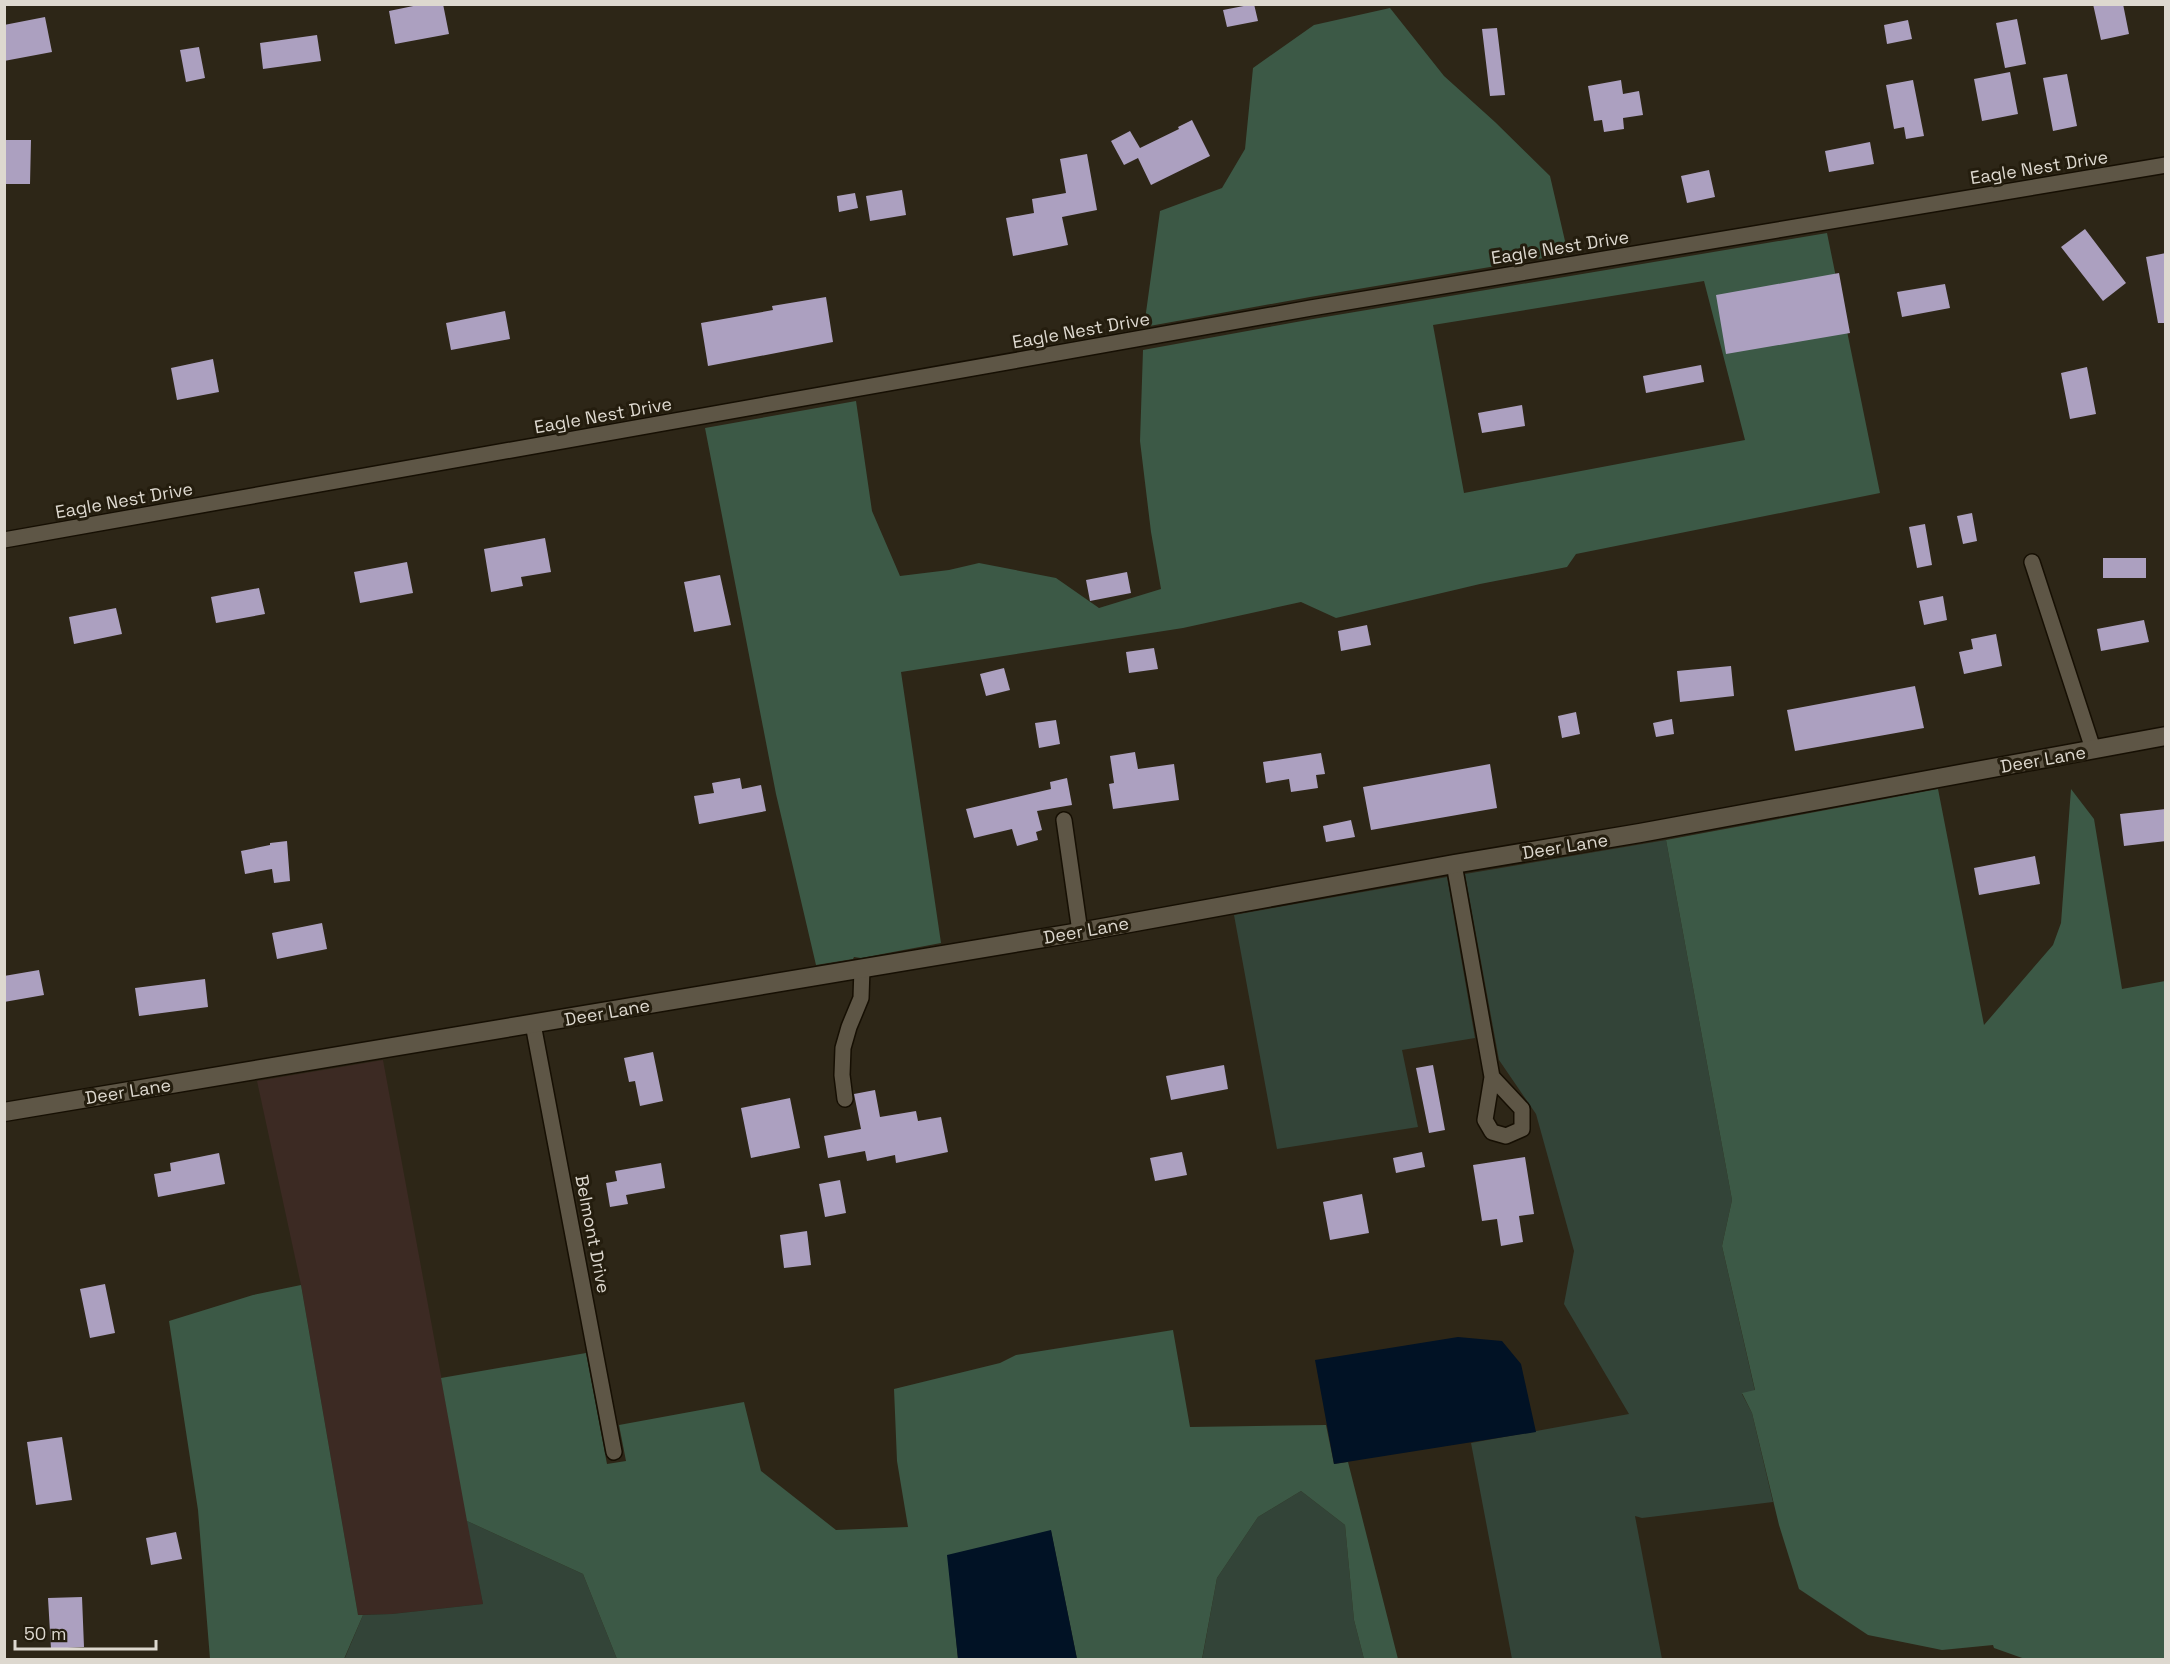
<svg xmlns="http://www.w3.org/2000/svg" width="2170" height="1664" font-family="'Space Grotesk',sans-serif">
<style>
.commercial{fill:#3c2a23}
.green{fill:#334438}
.forest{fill:#3c5946;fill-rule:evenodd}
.water{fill:#011225}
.building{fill:#aca0c0}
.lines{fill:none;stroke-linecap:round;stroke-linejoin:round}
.minor-casing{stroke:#160f03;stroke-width:18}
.tertiary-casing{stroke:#160f03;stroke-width:21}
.minor{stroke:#5e5646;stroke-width:15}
.tertiary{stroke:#5e5646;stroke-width:18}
.labels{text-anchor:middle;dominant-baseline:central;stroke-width:6;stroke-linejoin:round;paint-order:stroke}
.street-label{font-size:18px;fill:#ddd8cf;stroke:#241d0e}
</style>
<rect width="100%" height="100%" fill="#2d2617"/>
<!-- commercial -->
<path class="commercial" d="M383 1060 483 1604 392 1614 358 1615 301 1285 257 1081Z"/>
<!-- green -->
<path class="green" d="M1666 840 1732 1200 1722 1246 1755 1391 1742 1394 1752 1413 1773 1502 1642 1518 1635 1516 1662 1659H1512L1471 1443 1629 1414 1564 1304 1574 1251 1536 1114 1499 1060 1465 874Z
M1447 877 1475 1038 1402 1050 1418 1127 1277 1149 1234 915Z
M1301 1491 1345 1525 1354 1620 1364 1659 1202 1660 1217 1578 1258 1517Z
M467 1521 583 1574 617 1659 344 1660 363 1615 392 1614 483 1604Z"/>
<!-- forest -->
<path class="forest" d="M1390 8 1444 76 1495 122 1550 176 1568 254 1310 297 1144 327 1160 211 1222 188 1245 149 1253 68 1314 25Z
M1827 233 1880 493 1576 554 1567 567 1480 584 1336 618 1301 602 1183 628 901 672 941 943 861 958 854 957 853 959 816 965 776 794 705 428 856 401 872 511 900 576 949 570 979 563 1056 578 1099 608 1161 589 1151 532 1140 441 1143 350 1313 319ZM1704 281 1745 440 1464 493 1433 325Z
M1938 789 1984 1025 2053 945 2061 923 2071 789 2094 819 2122 989 2165 981 2166 1658 2163 1659H2025L1994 1648 1993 1645 1942 1650 1868 1635 1799 1589 1779 1525 1752 1413 1742 1393 1755 1390 1722 1246 1732 1200 1666 840Z
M301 1285 358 1615H363L344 1659H210L198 1510 169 1321 253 1295Z
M1173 1330 1190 1427 1326 1425 1334 1464 1348 1462 1398 1659H1364L1354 1620 1345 1525 1301 1491 1258 1517 1217 1578 1202 1659H1077L1051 1531 948 1556 958 1659H617L583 1574 467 1521 441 1378 586 1353 607 1464 626 1461 619 1425 744 1402 761 1471 836 1530 908 1527 897 1461 894 1389 1000 1363 1016 1355Z"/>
<!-- water -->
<path class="water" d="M1458 1337 1502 1341 1521 1364 1536 1432 1334 1464 1315 1360Z
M1051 1530 1077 1659H958L947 1555Z"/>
<!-- building -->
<path class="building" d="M423 4H443L449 34 395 44 389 11Z
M1254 4 1258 21 1227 27 1223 10Z
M2093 4H2123L2129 34 2101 40Z
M45 17 52 52 4 61V25Z
M2017 19 2026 64 2005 68 1996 23Z
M1908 20 1912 39 1887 44 1884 25Z
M1497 28 1505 95 1490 96 1482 29Z
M317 35 321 61 263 69 260 43Z
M199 47 205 78 186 82 180 50Z
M2010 72 2018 114 1982 121 1974 79Z
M2067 74 2077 126 2053 131 2043 78Z
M1621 80 1623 94 1639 91 1643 115 1623 118 1624 129 1604 132 1602 120 1594 121 1588 86Z
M1913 80 1924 136 1906 139 1904 127 1894 129 1886 85Z
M1192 120 1210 156 1151 185 1138 158 1124 165 1111 141 1130 131 1140 148 1179 129 1178 127Z
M5 140H31L30 184H4Z
M1870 142 1874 164 1829 172 1825 151Z
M1087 154 1097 210 1062 217 1068 245 1013 256 1006 218 1034 213 1032 199 1066 193 1060 159Z
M1709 170 1715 197 1687 203 1681 176Z
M902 190 906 215 870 221 866 196Z
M855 193 858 208 839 212 837 196Z
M2085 229 2126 283 2103 301 2061 247Z
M2166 253V323H2158L2146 257Z
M1839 273 1850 333 1726 354 1716 295Z
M1945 284 1950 308 1902 317 1897 292Z
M826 297 833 342 708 366 701 323 773 310 772 306Z
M505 311 510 339 451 350 446 323Z
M213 359 219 392 177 400 171 368Z
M1701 365 1704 382 1646 393 1643 376Z
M2087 367 2096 414 2070 419 2061 373Z
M1522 405 1525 426 1482 433 1478 413Z
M1972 513 1977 541 1963 544 1957 516Z
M1925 524 1932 565 1917 568 1909 527Z
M545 538 551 572 521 577 523 586 491 592 484 549Z
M2103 558H2146V578H2103Z
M407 562 413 593 360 603 354 572Z
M1127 572 1131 593 1090 601 1086 580Z
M720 575 731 625 694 632 684 582Z
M259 588 265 614 216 623 211 597Z
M1943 596 1947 620 1924 625 1919 601Z
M116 608 122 634 74 644 69 617Z
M2144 620 2149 642 2101 651 2097 629Z
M1367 625 1371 645 1341 651 1338 631Z
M1996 634 2002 666 1964 674 1959 652 1973 649 1971 639Z
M1154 648 1158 669 1129 673 1126 652Z
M1731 666 1734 696 1680 702 1677 671Z
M1004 668 1010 690 986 696 980 674Z
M1915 686 1924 728 1795 751 1787 710Z
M1576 712 1580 734 1562 738 1558 716Z
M1672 719 1674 734 1656 737 1653 723Z
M1056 720 1060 744 1039 748 1035 723Z
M1135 752 1138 769 1174 764 1179 800 1113 809 1109 784 1114 783 1110 756Z
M1321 753 1325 774 1316 775 1318 788 1291 792 1289 779 1266 783 1263 762Z
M1490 764 1497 808 1371 830 1363 787Z
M740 778 742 789 761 785 766 811 699 824 694 796 714 793 712 783Z
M1067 778 1072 805 1037 811 1042 830 1036 832 1038 840 1017 846 1012 829 974 838 966 809 1051 789 1050 782Z
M2166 809V841L2124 846 2120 814Z
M1351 820 1355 837 1326 842 1323 826Z
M287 841 290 881 274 883 272 869 245 874 241 851 270 845V843Z
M2035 856 2040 884 1979 895 1974 868Z
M322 923 327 949 277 959 272 933Z
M39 970 44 995 4 1002V976Z
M205 979 208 1007 139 1016 135 988Z
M653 1052 663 1101 640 1106 635 1081 629 1082 624 1058Z
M1224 1065 1228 1089 1171 1100 1166 1076Z
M1433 1065 1445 1130 1429 1133 1416 1068Z
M875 1090 880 1117 916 1111 918 1121 941 1117 948 1152 896 1163 895 1155 867 1161 865 1151 828 1158 824 1136 861 1129 854 1094Z
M790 1098 800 1148 751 1158 741 1108Z
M1182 1152 1187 1175 1155 1181 1150 1158Z
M1422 1152 1425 1167 1396 1173 1393 1158Z
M219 1153 225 1184 158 1197 154 1174 171 1171 170 1163Z
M1525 1157 1534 1214 1519 1216 1523 1242 1501 1246 1497 1219 1482 1221 1473 1165Z
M661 1163 665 1188 626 1195 628 1204 610 1207 606 1183 617 1181 615 1171Z
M840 1180 846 1213 825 1217 819 1184Z
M1362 1194 1369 1233 1330 1240 1323 1202Z
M807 1231 811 1265 784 1268 780 1235Z
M105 1284 115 1333 90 1338 80 1289Z
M62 1437 72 1500 36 1505 27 1442Z
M176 1532 182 1559 151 1565 146 1538Z
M82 1597 84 1647 51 1649 48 1598Z"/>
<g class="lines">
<!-- minor casing -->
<g class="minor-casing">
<path id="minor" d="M4 540 1311 308 2166 165
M2032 562 2093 749
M1064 820 1080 932
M1454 864 1492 1077 1485 1120 1492 1132 1506 1136 1522 1129V1109L1492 1077
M533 1024 614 1452
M845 1099 842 1075 843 1048 849 1027 861 998 862 968"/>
</g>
<!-- tertiary casing -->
<g class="tertiary-casing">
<path id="tertiary" d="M4 1112 1080 932 1454 864 1640 833 2166 736"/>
</g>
<!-- minor -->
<use href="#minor" class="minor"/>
<!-- tertiary -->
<use href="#tertiary" class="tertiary"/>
</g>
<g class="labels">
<!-- street labels -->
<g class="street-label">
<text transform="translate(2039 167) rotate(-9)">Eagle Nest Drive</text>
<text transform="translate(1560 247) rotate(-9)">Eagle Nest Drive</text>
<text transform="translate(1081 330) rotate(-10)">Eagle Nest Drive</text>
<text transform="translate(603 415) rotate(-10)">Eagle Nest Drive</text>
<text transform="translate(124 500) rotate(-10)">Eagle Nest Drive</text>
<text transform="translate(2043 759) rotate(-10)">Deer Lane</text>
<text transform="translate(1565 846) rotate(-9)">Deer Lane</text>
<text transform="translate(1086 930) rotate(-10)">Deer Lane</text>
<text transform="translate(607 1012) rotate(-10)">Deer Lane</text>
<text transform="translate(128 1091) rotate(-9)">Deer Lane</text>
<text transform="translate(593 1234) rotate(79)">Belmont Drive</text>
</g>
</g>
<!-- border -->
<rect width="2170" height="1664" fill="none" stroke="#ddd8cf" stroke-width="12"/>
<!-- scale -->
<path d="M15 1640v9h141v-9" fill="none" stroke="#ddd8cf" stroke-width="3"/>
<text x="24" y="1640" font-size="18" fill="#ddd8cf" stroke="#241d0e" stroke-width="4.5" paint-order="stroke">50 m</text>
</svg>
